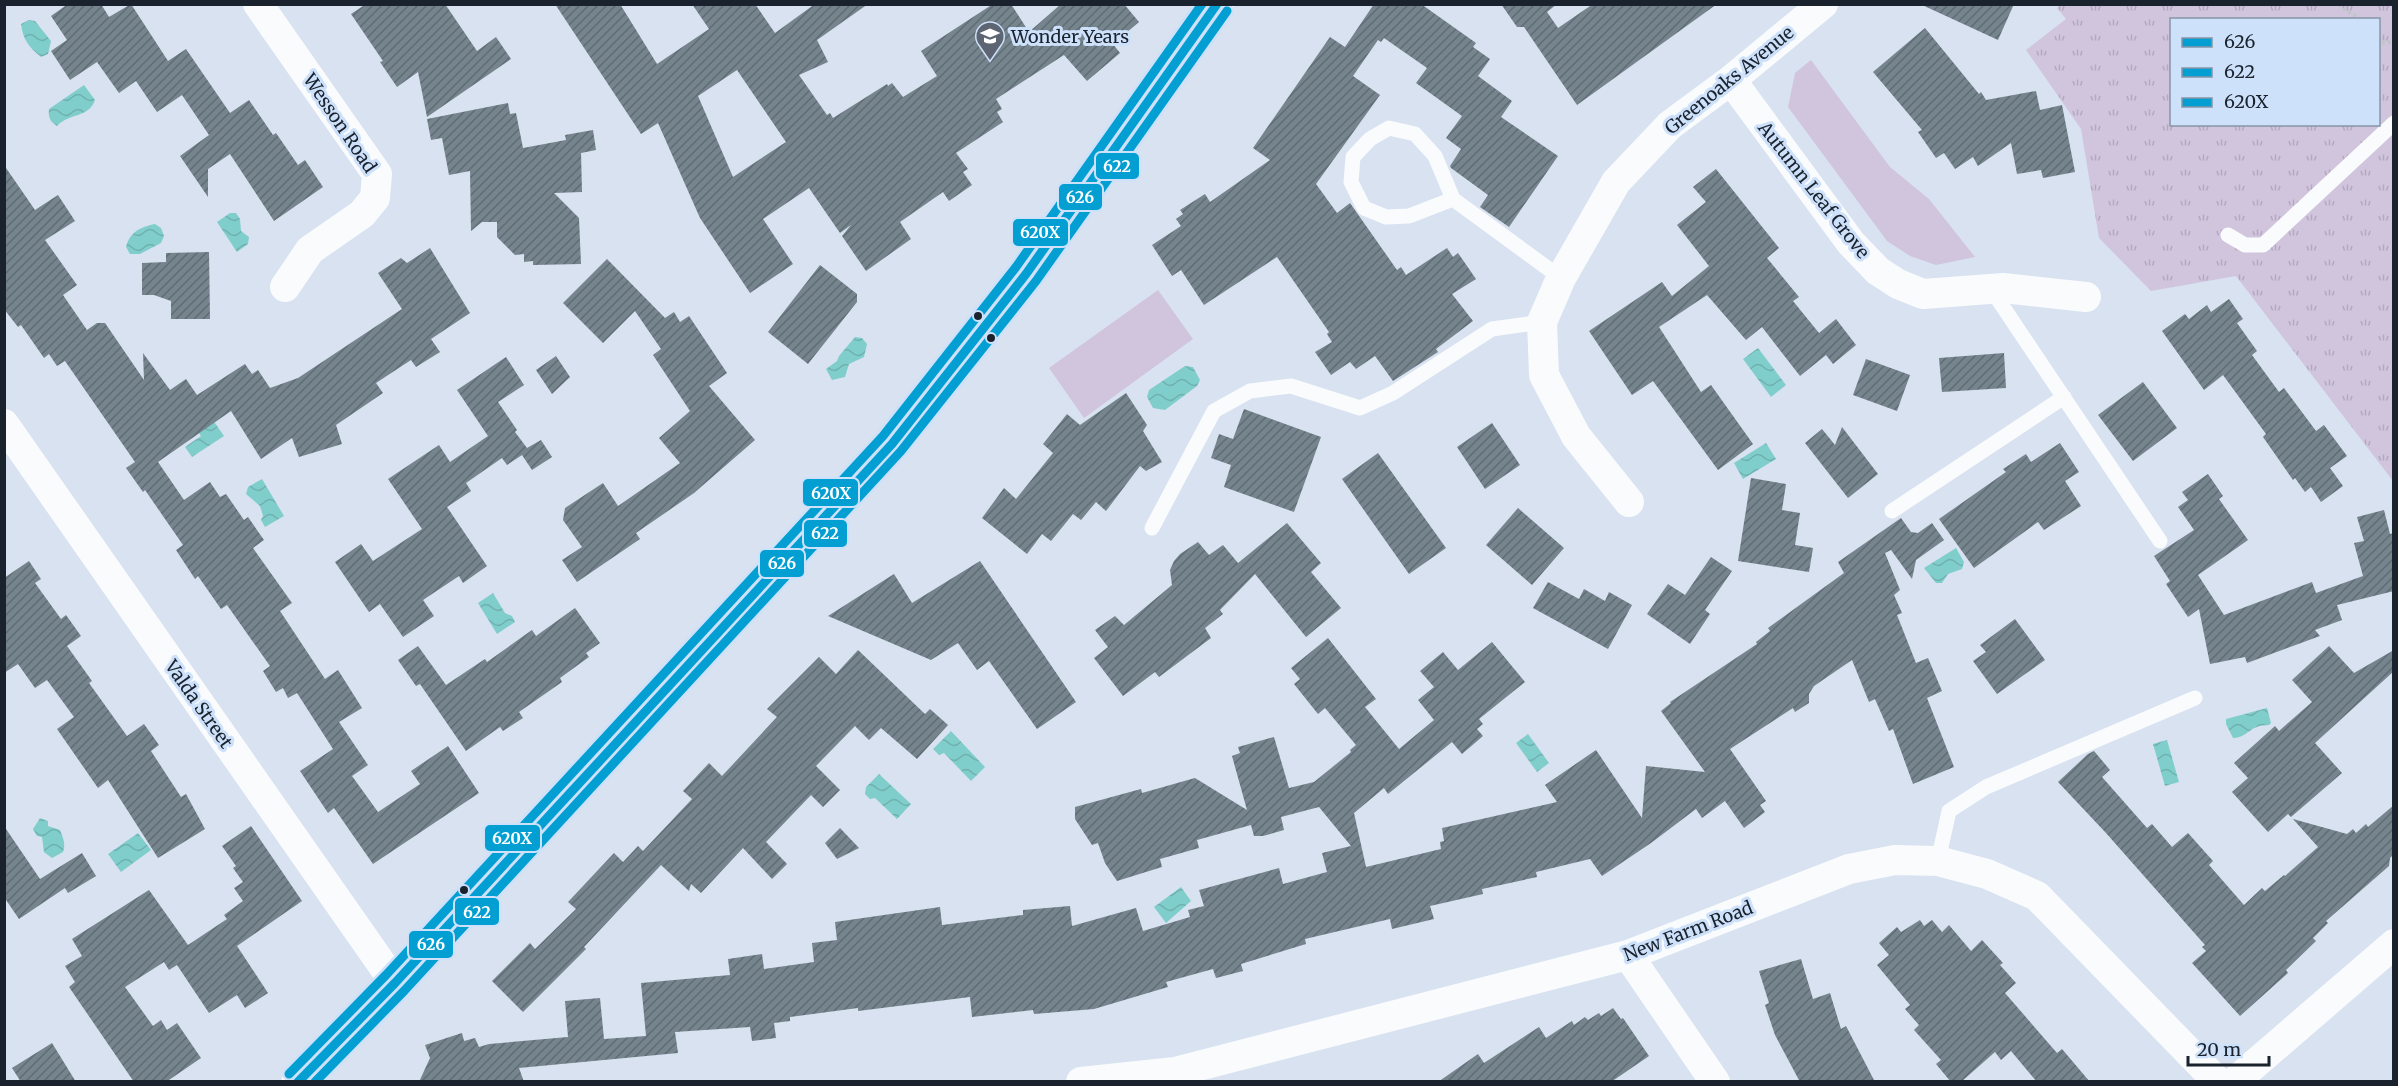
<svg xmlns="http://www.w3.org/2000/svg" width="2398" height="1086" font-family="Merriweather,serif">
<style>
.grass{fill:#d1c5de}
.park{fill:url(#park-tufts);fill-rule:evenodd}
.water{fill:url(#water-waves)}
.building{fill:url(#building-hatch);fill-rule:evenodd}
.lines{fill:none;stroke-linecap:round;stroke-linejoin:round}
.path{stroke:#c0c5c9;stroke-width:4;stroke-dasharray:3 3;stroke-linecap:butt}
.lane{stroke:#f9fbfd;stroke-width:15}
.street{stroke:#f9fbfd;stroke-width:30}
.secondary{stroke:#f9fbfd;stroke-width:33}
.bus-1-casing{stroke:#cee1fa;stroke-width:14}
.bus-2-casing{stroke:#cee1fa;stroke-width:14}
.bus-3-casing{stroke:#cee1fa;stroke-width:14}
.bus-1{stroke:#049fd2;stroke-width:9}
.bus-2{stroke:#049fd2;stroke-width:9}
.bus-3{stroke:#049fd2;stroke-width:9}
.bus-dot{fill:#19222d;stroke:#cee1fa;stroke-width:2}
.labels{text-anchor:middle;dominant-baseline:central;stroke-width:6;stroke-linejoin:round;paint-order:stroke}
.poi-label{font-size:18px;fill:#19222d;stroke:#cee1fa;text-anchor:start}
.street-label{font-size:18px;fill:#19222d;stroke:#cee1fa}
.line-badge{stroke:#cee1fa;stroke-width:2}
.badge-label{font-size:16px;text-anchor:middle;font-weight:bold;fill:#fff}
</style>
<defs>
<pattern id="park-tufts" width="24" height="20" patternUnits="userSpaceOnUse" patternTransform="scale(1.5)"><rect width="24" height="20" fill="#d1c5de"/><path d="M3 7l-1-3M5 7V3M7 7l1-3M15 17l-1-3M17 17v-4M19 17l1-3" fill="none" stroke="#b3a9bf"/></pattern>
<pattern id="water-waves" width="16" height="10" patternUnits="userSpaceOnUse" patternTransform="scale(1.5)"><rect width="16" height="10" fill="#80cecc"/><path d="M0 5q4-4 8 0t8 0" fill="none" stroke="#6eb1b0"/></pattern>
<pattern id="building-hatch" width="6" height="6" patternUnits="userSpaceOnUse" patternTransform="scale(1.5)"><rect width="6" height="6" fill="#75848d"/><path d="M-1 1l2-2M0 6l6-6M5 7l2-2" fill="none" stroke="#5f6c74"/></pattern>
</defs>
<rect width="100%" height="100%" fill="#d8e2f0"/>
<!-- grass -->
<path class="grass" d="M1811 60 1890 167 1929 199 1975 257 1936 265 1910 256 1887 241 1788 107 1795 73Z
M1158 290 1193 339 1084 418 1049 368Z"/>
<!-- park -->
<path class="park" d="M2060 5H2393V481L2236 276 2151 291 2099 238 2081 129 2026 50 2066 19 2057 8ZM2172 20H2378V124H2172Z"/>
<!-- water -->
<path class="water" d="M29 20 35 21 51 41 48 54 41 57C29 47 23 40 21 24Z
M84 85 95 100C89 118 69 113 57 126 50 122 48 117 49 109Z
M230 213H236L240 219 241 231 249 237 248 244 237 252 217 222Z
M155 224 161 228 164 236 161 243 140 254H130L126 247C130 232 140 227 155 224Z
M855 337 862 338 867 344 864 357 849 364 845 377 832 380 826 369 837 361 839 356Z
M1758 348 1786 385 1771 397 1743 359Z
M1185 366 1193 367 1200 380 1197 386 1165 410 1153 408 1147 397 1149 390Z
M206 410 224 436 192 457 185 447 201 436 191 421Z
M1766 443 1776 459 1743 479 1734 463Z
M262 479 284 516 265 527 261 520 263 516 260 506 246 494 248 487Z
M1956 548 1964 562 1962 569 1948 574 1942 583H1936L1924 568Z
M493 593 505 613 512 616 515 622 497 634 478 603Z
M2267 708 2271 723 2269 725C2248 725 2250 737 2233 738L2226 724V719Z
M951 731 985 767 971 781 944 753 939 755 933 749Z
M1528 734 1549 763 1537 772 1516 743Z
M2167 740 2179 782 2165 786 2153 744Z
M879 774 911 804 897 819 875 798 870 799 865 794 866 787Z
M40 818 48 821V826L60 830C63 838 66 843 63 852L52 858 44 852 42 837 37 836 33 829Z
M138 833 151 850 121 872 108 854Z
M1181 887 1191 901 1166 923 1154 907Z"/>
<!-- building -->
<path class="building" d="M68 4H101L109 17 131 4 168 61 186 49 230 113 249 100 273 135 276 133 298 165 305 160 323 187 274 221 230 154 208 169V197L180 156 209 135 182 95 157 112 136 81 119 93 97 62 70 80 51 51 67 40 51 16Z
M366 4H445L477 51 496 37 511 59 427 117 418 72 397 87 380 62 383 61 351 14Z
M555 4H620L657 64 709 29 692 4H755L775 33 815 4H868L817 40 828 62 799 75 827 115 830 113 833 118 887 84 888 86 892 83 903 97 937 76 921 51 993 4H1011L1029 32 1061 4H1124L1139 22 1113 44 1120 53 1087 81 1064 55 996 99 1002 109 997 112 1003 122 956 153 968 169 963 172 972 185 949 201 943 192 900 222 911 239 866 271 842 236 851 225 840 233 809 188 763 219 793 264 750 293 700 218 658 123 641 134ZM737 70 786 142 733 177 698 96Z
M1374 4H1421L1476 43 1473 47 1490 59 1478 76 1512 101 1501 117 1558 156 1509 227 1480 207 1488 195 1451 168 1450 166 1461 149 1446 138 1462 116 1416 83 1427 68 1384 38 1381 42 1378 40 1353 76 1380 95 1316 184 1337 213 1350 203 1397 270 1401 267 1406 275 1447 248 1453 257 1458 253 1476 279 1452 294 1473 321 1436 349 1438 352 1393 381 1375 356 1356 369 1350 362 1331 375 1315 352 1332 342 1327 334 1329 332 1277 257 1204 305 1181 270 1172 276 1152 245 1181 226 1176 219 1183 214 1180 210 1205 194 1210 202 1270 160 1253 148 1330 37 1345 47Z
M1501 4H1557L1547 12 1558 28 1593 4H1717L1577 105 1524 27H1517Z
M1920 4H2014L1998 40Z
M1925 28 1979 94 1981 92 1986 100 2036 91 2040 110 2062 105 2075 172 2043 178 2041 170 2017 174 2011 143 1978 166 1973 157 1955 169 1944 153 1936 158 1918 132 1922 130 1873 72Z
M508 103 510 114 516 113 523 148 566 140 565 135 593 130 596 150 581 153 582 192 554 193 579 218 581 264 533 265V261L524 262V254L515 255 497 237V222H482L471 231 470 171 449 175 442 138 431 140 427 119Z
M4 165 35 210 58 195 75 221 45 240 77 285 63 295 87 330 97 323H105L144 380 143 353 170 390 186 379 197 395 245 364 252 374 258 370 270 388 298 378 402 309 378 273 401 258 407 263 430 248 470 313 431 339 440 352 416 367 411 360 376 383 383 393 336 425 342 444 299 457 292 438 261 459 231 411 158 462 184 500 210 482 220 497 226 494 244 520 248 517 264 540 253 548 292 603 280 611 325 679 338 670 362 708 339 722 368 765 352 776 378 812 420 784 411 771 448 746 479 793 373 864 334 808 328 813 300 771 333 749 297 693 288 698 283 688 276 692 263 671 270 666 227 605 221 609 198 576 195 579 176 550 183 545 145 490 143 492 126 468 135 462 65 361 57 366 49 354 44 358 21 325 18 327 4 309Z
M1716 169 1779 248 1767 258 1799 297 1793 301 1819 333 1836 319 1856 345 1833 364 1826 355 1800 376 1762 327 1746 340 1707 295 1659 327 1701 392 1711 385 1753 444 1718 470 1653 381 1632 395 1589 331 1662 282 1672 296 1709 266 1677 225 1706 202 1693 187Z
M209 252 210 319H171V301L154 295H142V263L166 262V253Z
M607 259 665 318 674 312 680 322 689 316 727 373 709 386 755 440 694 493 636 533 640 539 577 582 562 560 582 547 563 520 565 508 603 483 618 506 680 463 659 438 690 411 653 355 661 349 635 311 603 343 563 303Z
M820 265 857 294V302L808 364 768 332Z
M2229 299 2243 319 2237 323 2257 351 2252 355 2279 392 2284 388 2316 431 2324 425 2347 456 2330 468 2343 486 2321 502 2311 487 2305 492 2295 478 2293 480 2263 437 2266 434 2223 375 2204 390 2162 331 2185 314 2189 319 2207 305 2211 312Z
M2004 353 2006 388 1942 392 1939 358Z
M556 356 570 377 552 394 536 370Z
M506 357 524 385 498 402 517 430 515 432 527 448 541 440 552 457 532 470 522 455 507 465 502 458 466 483 471 491 447 507 487 566 463 583 459 576 423 600 434 616 403 637 380 604 369 612 335 562 361 544 373 561 422 529 388 479 439 445 450 462 488 436 457 390Z
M1866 359 1910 375 1897 411 1853 395Z
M2143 382 2177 428 2133 461 2098 415Z
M1126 393 1147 425 1143 431 1162 462 1146 471 1140 466 1106 511 1096 502 1081 520 1073 514 1051 541 1042 534 1027 554 982 518 1004 488 1016 499 1053 453 1043 444 1067 414 1080 425Z
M1244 409 1321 437 1294 512 1224 487 1231 465 1211 458 1219 434 1233 439Z
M1492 423 1520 465 1485 489 1457 447Z
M1842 427 1878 474 1848 498 1805 443 1822 429 1835 445Z
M2060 443 2079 472 2065 481 2081 506 2044 530 2038 522 1974 568 1939 519 2006 472 2003 469 2026 454 2031 462Z
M1378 453 1446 548 1409 574 1342 479Z
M2208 474 2223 496 2219 499 2248 540 2198 575 2224 615 2312 582 2316 593 2363 576 2354 543 2364 541 2357 517 2384 510 2390 534 2394 533V591L2337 605 2342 620 2315 630 2320 636 2247 663 2245 657 2210 664 2199 609 2188 617 2166 584 2170 581 2154 556 2194 530 2178 507 2188 500 2182 492Z
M1751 478 1786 484 1782 510 1800 513 1795 545 1813 548 1809 572 1738 561Z
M1518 508 1564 548 1532 585 1486 545Z
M1901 518 1911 532 1918 533 1932 523 1944 540 1916 560 1912 579 1891 550 1885 553 1900 590 1894 595 1902 613 1897 615 1916 663 1928 658 1942 691 1927 698 1954 767 1913 784 1893 729 1889 731 1875 699 1869 702 1852 660 1814 686 1809 694V703L1795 712 1793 708 1730 749 1766 801 1760 805 1765 812 1744 828 1725 801 1702 818 1696 809 1651 843 1602 876 1590 859 1536 872 1537 877 1482 889 1483 894 1430 906 1434 919 1392 929 1390 919 1305 939 1306 944 1241 964 1243 971 1216 978 1213 969 1166 982 1168 987 1094 1009 1034 1014 1033 1010 972 1017 970 997 858 1011V1008L790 1017V1021L774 1023 776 1038 752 1041 750 1027 675 1032 678 1053 519 1068 524 1082H419L430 1058 425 1045 462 1033 464 1041 475 1038 479 1047 489 1044 568 1037 565 1001 600 998 604 1039 646 1036 641 983 730 975 728 959 762 954 764 969 814 962 812 943 837 940 835 922 940 907 942 925 1023 915V910L1070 906 1072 926 1136 908 1143 931 1190 917 1188 910 1204 906 1199 890 1279 868 1283 884 1327 872 1322 853 1351 846 1319 807 1281 817 1284 830 1263 836H1254L1251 825 1197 840 1199 848 1160 859 1162 867 1117 881 1105 863 1098 843 1092 845 1075 819V807L1141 789 1142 793 1195 778 1247 810 1232 756 1240 753 1238 747 1274 737 1289 788 1314 782 1351 752 1350 750 1356 745 1325 708 1318 714 1294 684 1300 679 1291 668 1328 638 1376 699 1365 707 1399 749 1434 720 1418 700 1434 687 1420 671 1443 652 1458 670 1492 642 1525 682 1479 719 1483 724 1477 729 1483 736 1462 754 1452 742 1388 794 1384 788 1354 813 1366 867 1441 849 1440 842 1444 841 1442 828 1557 802 1545 785 1596 750 1642 818 1646 766 1705 772 1661 711 1671 703 1670 702 1757 644 1756 642 1770 631 1768 628 1844 573 1838 562Z
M1287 523 1321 563 1311 572 1341 608 1306 637 1255 574 1220 610 1223 614 1205 628 1211 638 1159 677 1155 672 1123 696 1094 658 1108 647 1095 630 1115 616 1124 625 1172 585 1170 570 1174 561 1180 554 1198 542 1209 555 1223 545 1238 563Z
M1711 557 1732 571 1705 610 1710 614 1690 644 1647 614 1668 584 1685 595Z
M29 561 41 579 35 583 61 619 66 615 81 636 67 646 92 681 89 683 127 736 144 724 159 745 151 751 181 797 186 794 205 829 158 858 108 780 98 788 57 729 74 717 47 680 35 688 18 664 4 673V578Z
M980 561 1076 702 1037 729 989 661 977 670 958 643 931 660 828 616 894 574 912 603Z
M1548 582 1579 599 1584 589 1605 601 1609 592 1632 605 1608 649 1533 608Z
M575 608 600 643 586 653 589 657 560 678 562 682 519 712 523 718 503 731 500 727 466 751 420 684 416 686 398 660 418 646 446 685 485 659 487 662 532 630 536 636Z
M2015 619 2045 660 1997 694 1973 661 1986 652 1980 645Z
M2329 646 2354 673 2394 650V671L2315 743 2342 773 2291 817 2288 814 2268 832 2232 792 2248 778 2234 763 2275 726 2279 731 2312 702 2292 680Z
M858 650 925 714 930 709 948 725 917 759 881 728 869 740 855 726 816 766 840 790 823 807 811 795 766 842 787 864 772 879 743 848 701 893 691 884 689 891 661 865 584 947 586 949 523 1012 492 981 530 943 535 949 576 909 568 902 614 853 623 862 638 846 643 851 692 799 683 791 709 763 722 776 777 717 767 709 819 657 836 674Z
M2094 751 2110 770 2102 777 2147 828 2152 824 2172 847 2188 833 2213 861 2209 865 2244 905 2262 888 2265 891 2284 875 2285 876 2318 847 2293 819 2347 834 2353 829 2356 833 2366 824 2368 827 2394 805V854L2390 858 2389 866 2326 921 2328 923 2313 938 2316 941 2286 970 2288 973 2240 1016 2192 963 2206 951 2202 947 2205 945 2106 833 2058 782 2088 754Z
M4 826 40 879 82 853 96 876 68 893 65 888 19 919 4 897Z
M251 826 302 901 237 946 268 993 245 1008 237 995 209 1013 177 965 169 970 164 962 125 987 153 1026 161 1020 167 1030 177 1023 201 1058 166 1082H134L69 987 75 982 65 966 82 956 72 939 149 890 188 945 227 919 224 915 243 901 234 888 243 882 233 868 236 866 222 846Z
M840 828 859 848 837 859 825 843Z
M1920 920 1924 926 1932 920 1942 932 1949 925 1971 951 1982 940 2003 963 2000 965 2016 983 2005 993 2057 1053 2062 1049 2090 1082H2037L2011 1051 2001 1060 1995 1052 1961 1082H1951L1936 1064 1941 1060 1914 1030 1919 1025 1905 1009 1910 1005 1877 965 1889 955 1879 943 1897 927 1901 932Z
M1801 959 1813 999 1830 993 1841 1029 1846 1026 1875 1082H1800L1775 1035 1765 1005 1769 1003 1759 971Z
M1613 1008 1621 1019 1623 1018 1649 1056 1611 1082H1438L1478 1054 1484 1063 1539 1027 1546 1038 1572 1021 1574 1025 1585 1017 1588 1020 1599 1013 1601 1016Z
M52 1043 76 1082H21L12 1068Z"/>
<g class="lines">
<!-- path -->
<path class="path" d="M2339 4C2346 11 2353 13 2360 20
M2378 37 2384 43 2394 41"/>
<!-- lane -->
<path class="lane" d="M1453 199 1409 216 1386 217 1364 208 1351 182 1353 157 1370 139 1389 128 1415 134 1435 156 1453 199 1561 278
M2228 235 2245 245H2263L2394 123
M1991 289 2160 541
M1892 511 2064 397
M1152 528 1214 411 1250 391 1291 386 1360 408 1393 393 1492 329 1542 322
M1938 861 1949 811 1986 787 2195 698"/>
<!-- street -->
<path class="street" d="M258 4 377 174 375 198 362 214 310 250 285 287
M1731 80 1851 243 1878 271 1898 284 1923 294 2003 288 2086 297
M4 424 395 983
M1629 502 1576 436 1544 375 1542 322 1561 278 1616 182 1670 125 1731 80 1823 4
M1628 955 1715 1082
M1081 1082 1175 1072 1628 955 1849 869 1895 860 1938 861 1987 874 2037 896 2218 1082
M2234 1082 2394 944"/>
<!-- secondary -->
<path class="secondary" d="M298 1082 395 983 892 444 1026 274 1217 4"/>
<!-- bus-1 casing -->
<g class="bus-1-casing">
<path id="bus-1" d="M298 1082 395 983 892 444 1026 274 1217 4"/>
</g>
<!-- bus-2 casing -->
<g class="bus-2-casing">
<path id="bus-2" d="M315 1082 404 991 901 451 1036 281 1227 11"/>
</g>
<!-- bus-3 casing -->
<g class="bus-3-casing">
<path id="bus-3" d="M289 1074 386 975 883 436 1016 267 1202 4"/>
</g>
<!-- bus-1 -->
<use href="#bus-1" class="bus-1"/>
<!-- bus-2 -->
<use href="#bus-2" class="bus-2"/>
<!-- bus-3 -->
<use href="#bus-3" class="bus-3"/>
</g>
<!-- icons -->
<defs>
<g id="school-pin" transform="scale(1.5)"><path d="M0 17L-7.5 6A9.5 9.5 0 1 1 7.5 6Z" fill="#5c6571" stroke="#cee1fa"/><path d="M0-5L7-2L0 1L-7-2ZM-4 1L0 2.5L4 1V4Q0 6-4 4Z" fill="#fff"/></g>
</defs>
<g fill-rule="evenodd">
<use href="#school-pin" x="990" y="36"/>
</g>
<!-- markers -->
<g class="bus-dot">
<circle cx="978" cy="316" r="5"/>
<circle cx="991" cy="338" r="5"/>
<circle cx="464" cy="890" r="5"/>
</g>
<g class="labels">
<!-- poi labels -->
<g class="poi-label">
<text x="1011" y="36">Wonder Years</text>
</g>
<!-- street labels -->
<g class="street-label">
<text transform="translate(1729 80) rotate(-39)">Greenoaks Avenue</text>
<text transform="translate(340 123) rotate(56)">Wesson Road</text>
<text transform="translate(1814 190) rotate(52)">Autumn Leaf Grove</text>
<text transform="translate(199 704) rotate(55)">Valda Street</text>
<text transform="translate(1688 931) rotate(-21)">New Farm Road</text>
</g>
</g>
<g class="line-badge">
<rect x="1095" y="152" width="45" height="28" rx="6" fill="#049fd2"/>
<rect x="1058" y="183" width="45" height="28" rx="6" fill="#049fd2"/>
<rect x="1012" y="218" width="57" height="29" rx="6" fill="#049fd2"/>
<rect x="802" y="478" width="57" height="29" rx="6" fill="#049fd2"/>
<rect x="803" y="519" width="45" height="29" rx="6" fill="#049fd2"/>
<rect x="759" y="549" width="46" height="29" rx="6" fill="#049fd2"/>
<rect x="484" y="824" width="57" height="28" rx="6" fill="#049fd2"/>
<rect x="454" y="897" width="46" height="29" rx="6" fill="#049fd2"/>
<rect x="408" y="930" width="46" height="29" rx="6" fill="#049fd2"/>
</g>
<g class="badge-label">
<text x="1117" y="172">622</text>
<text x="1080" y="203">626</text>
<text x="1040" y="238">620X</text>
<text x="831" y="499">620X</text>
<text x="825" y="539">622</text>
<text x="782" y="569">626</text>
<text x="512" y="844">620X</text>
<text x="477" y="918">622</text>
<text x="431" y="950">626</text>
</g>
<!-- border -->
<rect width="2398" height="1086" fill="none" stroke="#19222d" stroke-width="12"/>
<!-- legend -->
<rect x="2170" y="18" width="210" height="108" fill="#cee1fa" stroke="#8695a8" stroke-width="1.5"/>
<rect x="2182" y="38" width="30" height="9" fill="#049fd2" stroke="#8695a8" stroke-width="1.5"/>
<text x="2224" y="48" font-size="18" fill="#19222d">626</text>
<rect x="2182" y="68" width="30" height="9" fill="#049fd2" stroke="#8695a8" stroke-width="1.5"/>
<text x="2224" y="78" font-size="18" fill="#19222d">622</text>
<rect x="2182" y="98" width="30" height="9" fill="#049fd2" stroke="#8695a8" stroke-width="1.5"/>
<text x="2224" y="108" font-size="18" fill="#19222d">620X</text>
<!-- scale -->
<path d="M2188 1056v9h81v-9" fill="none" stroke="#19222d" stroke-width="3"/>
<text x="2197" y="1056" font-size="18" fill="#19222d" stroke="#cee1fa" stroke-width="4.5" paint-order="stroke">20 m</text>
</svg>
